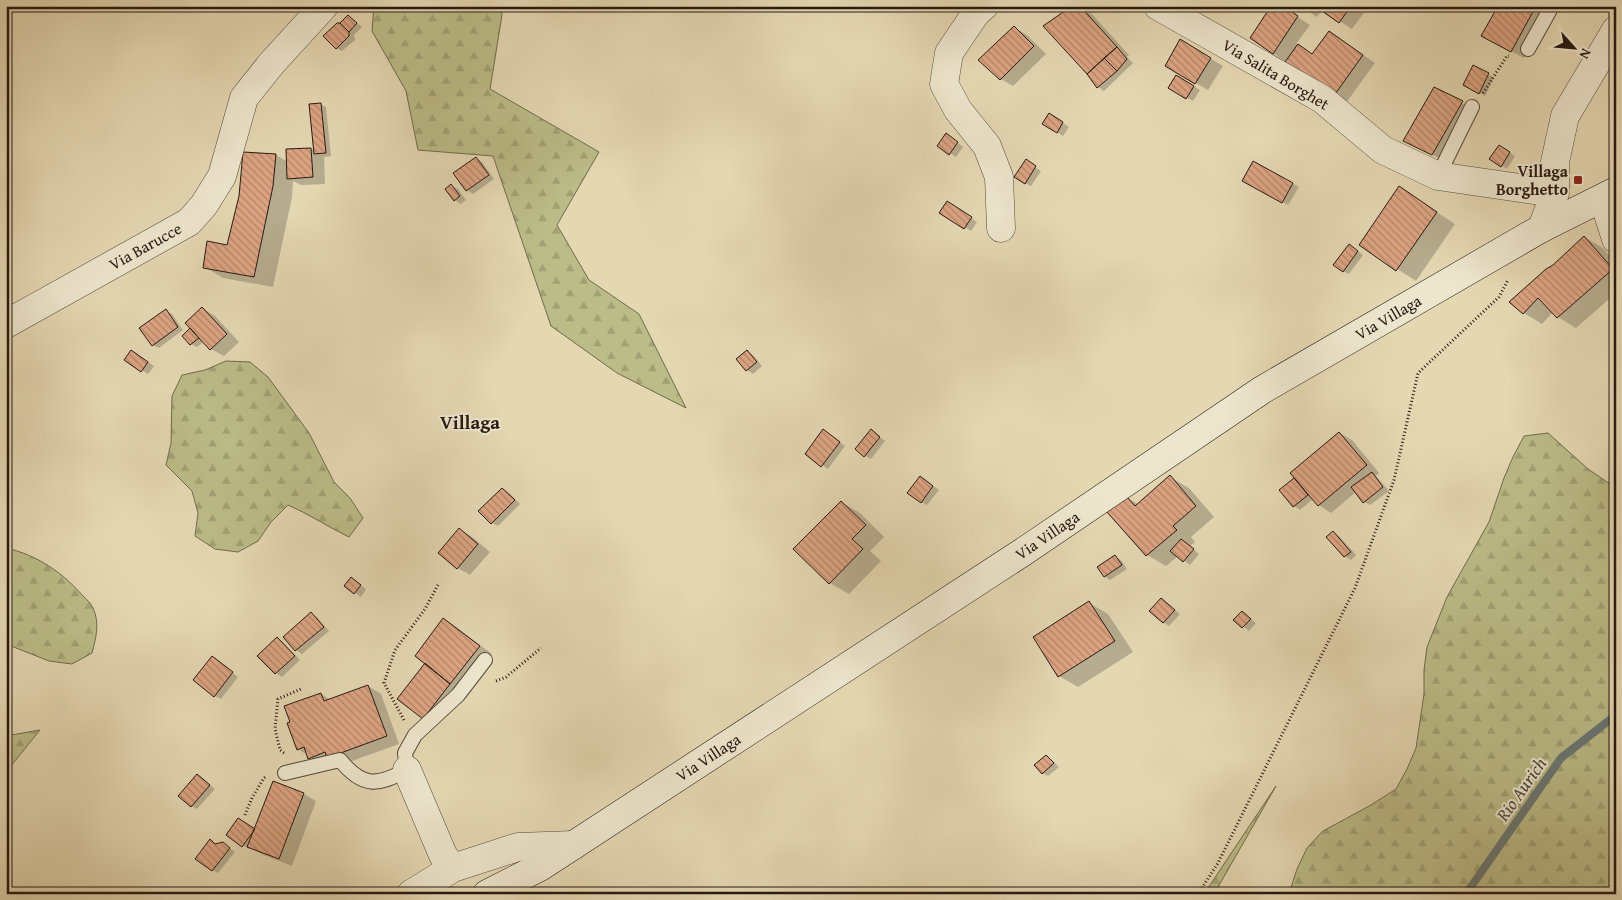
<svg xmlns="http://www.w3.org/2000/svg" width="1622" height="900" font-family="'Gentium Book Plus',serif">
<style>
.forest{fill:url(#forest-firs);stroke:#716a4d}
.shadow{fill:#0003}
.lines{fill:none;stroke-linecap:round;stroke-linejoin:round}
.stream{stroke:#6b7875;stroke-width:8}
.building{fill:url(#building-back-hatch);stroke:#271912}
.lane-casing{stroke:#56493a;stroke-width:16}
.street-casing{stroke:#56493a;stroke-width:29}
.secondary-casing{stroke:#271912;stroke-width:29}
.path{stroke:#271912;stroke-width:3;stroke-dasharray:1 2.5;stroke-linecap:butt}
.lane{stroke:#ede6ce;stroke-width:14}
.street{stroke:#ede6ce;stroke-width:28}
.secondary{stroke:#ede6ce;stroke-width:28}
.poi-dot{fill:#8f2418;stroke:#ede6ce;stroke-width:2}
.labels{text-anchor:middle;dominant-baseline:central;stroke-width:4;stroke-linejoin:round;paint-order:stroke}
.street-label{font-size:16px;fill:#271912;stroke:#ede6ce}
.poi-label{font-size:16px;font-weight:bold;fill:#271912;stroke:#ede6ce;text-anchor:end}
.water-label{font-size:18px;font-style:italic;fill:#494944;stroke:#ede6ce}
.quarter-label{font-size:19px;font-weight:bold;fill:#271912;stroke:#ede6ce}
</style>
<defs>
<pattern id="forest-firs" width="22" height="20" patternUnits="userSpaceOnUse" patternTransform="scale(1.25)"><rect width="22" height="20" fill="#bbbc88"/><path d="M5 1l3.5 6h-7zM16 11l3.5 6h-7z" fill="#a1a174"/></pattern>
<pattern id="building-back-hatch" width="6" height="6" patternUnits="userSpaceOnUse" patternTransform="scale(1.25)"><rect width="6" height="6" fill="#dda483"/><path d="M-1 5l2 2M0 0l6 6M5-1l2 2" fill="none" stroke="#b3856a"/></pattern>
</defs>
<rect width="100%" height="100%" fill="#e4d8b3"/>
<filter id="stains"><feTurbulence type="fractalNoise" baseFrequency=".004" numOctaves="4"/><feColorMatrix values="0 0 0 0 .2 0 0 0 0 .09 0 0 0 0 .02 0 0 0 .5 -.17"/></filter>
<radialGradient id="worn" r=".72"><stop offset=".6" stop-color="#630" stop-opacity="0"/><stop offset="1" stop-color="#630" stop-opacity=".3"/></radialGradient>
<!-- forest -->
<path class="forest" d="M374 6H500L502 15 490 89 599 152 557 225 589 280 639 314 686 408 617 373 551 326 493 156 418 150 406 91 372 31Z
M226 361 250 362 268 377 309 433 334 482 350 498 363 518 349 537C328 527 309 514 288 505L271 522 258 541 238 552 215 549 195 536 198 513 192 491 166 465 171 443 172 396 182 375 205 370Z
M1548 433 1588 469 1616 488V894H1289L1297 869 1307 848 1323 831 1371 805 1396 789 1407 769 1416 748 1424 694V670L1427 647 1447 597 1489 522 1504 478 1513 457 1524 436Z
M6 548C37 555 62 572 83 596 86 599 91 603 93 608 100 623 96 638 92 653L72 664 49 661 6 644Z
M40 730 6 772V736Z
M1276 786 1214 894H1204Z"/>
<!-- shadow -->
<path class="shadow" d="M1074 6H1080L1090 12 1129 55 1127 57 1133 63 1104 91 1098 87 1088 73Z
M1300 6H1365L1364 8 1366 10 1352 29 1322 10 1317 17Z
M1499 6H1544L1550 10 1524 58 1495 43Z
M1287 10 1310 25 1296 44 1314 55 1330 32 1375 63 1346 103 1273 53Z
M348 16 362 27 354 35 355 40 342 51 336 48 325 36Z
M1015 28 1027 35 1046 54 1013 86 1001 79Z
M1181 41 1223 66 1208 90 1166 66Z
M1474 66 1494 78 1485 96 1464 85Z
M1177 76 1200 90 1193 101 1170 87Z
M1434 89 1475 110 1445 161 1418 148Z
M320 104 326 107 331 156 324 157 325 184 301 185 293 181 292 197 273 287 223 278 205 267 228 246 276 155 288 162 311 149 315 151Z
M1050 115 1069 127 1063 136 1044 123Z
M952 138 963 147 956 157 938 145Z
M1499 147 1515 156 1507 169 1501 165Z
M476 158 482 162 494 179 473 194 467 190Z
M1026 161 1041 171 1031 186 1025 183Z
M1254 162 1299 187 1288 205 1243 180Z
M452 186 458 189 466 200 461 204 455 200Z
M1400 188 1455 224 1416 281 1360 245Z
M953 206 977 222 971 231 941 212Z
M1584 237 1603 248 1616 263V293L1576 328 1558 317 1553 312 1542 324 1524 313 1554 266Z
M1355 249 1363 255 1349 274 1343 271Z
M202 308 215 316 239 342 224 356 211 349 204 341 197 347 191 344Z
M166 311 172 314 183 330 159 348 153 345Z
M747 352 753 355 762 366 753 374 747 370 738 359Z
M137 355 154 366 148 374 126 360Z
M872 431 885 441 871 459 865 456Z
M1340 433 1352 440 1379 473 1376 476 1389 491 1370 505 1364 502 1356 492 1331 513 1319 505 1313 499 1300 510 1294 506 1281 491 1294 479 1299 482Z
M830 435 845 446 828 469 822 465Z
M920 477 939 490 927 505 921 502Z
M1170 477 1189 488 1214 517 1191 537 1195 542 1190 546 1199 554 1190 565 1178 556 1166 566 1147 555 1109 512 1126 497 1139 505Z
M503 489 509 493 520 504 498 526 492 523Z
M841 502 860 513 884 537 870 551 881 561 849 594 830 583Z
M460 530 472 537 490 552 470 575 458 568Z
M1333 533 1339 536 1356 555 1351 560 1345 556Z
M1115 557 1121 560 1127 569 1110 580 1104 576Z
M352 579 366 589 361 597 345 586Z
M1161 599 1180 614 1169 626 1163 622Z
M1089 603 1108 614 1133 652 1078 687 1059 676Z
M1242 612 1256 623 1249 631 1235 620Z
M311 614 317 617 329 631 302 654 296 650 284 637Z
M444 619 456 627 492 654 436 725 423 718 426 663Z
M277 638 283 642 300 660 282 677 276 673 259 656Z
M218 661 238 677 221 699 215 696Z
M368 686 381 694 399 744 341 765H322L298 749 321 694 331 700Z
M1046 756 1052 760 1059 767 1048 776 1042 773Z
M198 775 215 789 197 809 191 806Z
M304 794 316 801 292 866 261 854 250 847 249 849 228 835 255 831Z
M210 841 216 845 223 843 235 852 218 873 212 870Z"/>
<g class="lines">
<!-- stream -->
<path class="stream" d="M1466 894 1561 758 1616 715"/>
</g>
<!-- building -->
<path class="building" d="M1072 6H1080L1117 47 1087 74 1043 26Z
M1271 6H1283L1298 16 1273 54 1250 38Z
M1315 6H1351L1339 23Z
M1498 6H1536L1511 52 1481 36Z
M348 15 357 23 349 32 340 23Z
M337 23H340L349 32V36L336 49 323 36Z
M1014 26 1034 46 1000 80 978 60Z
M1329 31 1363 55 1333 97 1285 62 1298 44 1312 54Z
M1180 39 1211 58 1195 84 1165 66Z
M1117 47 1127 59 1117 71 1104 58Z
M1104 58 1117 71 1097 88 1087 74Z
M1473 65 1489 73 1479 94 1463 85Z
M1176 75 1194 86 1186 99 1168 88Z
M1434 87 1463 101 1432 155 1403 141Z
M321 103 326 153 314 154 309 104Z
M1049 113 1063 122 1057 133 1042 124Z
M946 133 958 142 949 155 937 146Z
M1499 145 1510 152 1501 167 1489 159Z
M311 148 313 177 287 179 286 149Z
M243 152 276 154 273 186 254 277 203 268 207 241 227 245 239 196Z
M476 157 489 175 466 191 453 173Z
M1026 159 1036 166 1025 184 1014 177Z
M1253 161 1293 183 1282 203 1242 181Z
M451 184 460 196 454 201 445 189Z
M1399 186 1437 212 1396 271 1359 245Z
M947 201 972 217 964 229 939 213Z
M1584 236 1613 269 1557 318 1538 298 1523 314 1509 302 1546 269 1553 265Z
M1349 244 1358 251 1343 272 1333 265Z
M202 307 227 334 210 350 185 323Z
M166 309 178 327 152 346 139 328Z
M190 328 199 338 190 345 182 336Z
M131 350 148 362 141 372 124 360Z
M747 350 757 362 746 371 736 359Z
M823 429 840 442 821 467 805 454Z
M871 429 880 437 864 457 855 449Z
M1339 432 1367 465 1318 506 1290 473Z
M1372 472 1383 487 1363 503 1351 487Z
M1170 475 1196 506 1173 526 1177 530 1146 556 1107 512 1126 496 1135 506Z
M920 476 933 486 921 503 907 493Z
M1294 478 1308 495 1293 507 1279 490Z
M502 488 515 500 491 524 478 511Z
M841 501 866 525 852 539 863 549 829 584 793 549Z
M459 528 478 544 457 569 438 553Z
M1333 531 1351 552 1344 557 1326 537Z
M1181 539 1194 549 1183 562 1170 551Z
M1115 555 1122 565 1104 577 1097 567Z
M351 577 361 585 354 594 344 586Z
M1161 598 1175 610 1163 623 1149 611Z
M1089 601 1115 641 1058 677 1033 637Z
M1242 611 1251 619 1242 628 1233 620Z
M311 612 324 627 295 651 283 637Z
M443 618 480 646 450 684 415 656Z
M277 637 295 656 275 674 257 656Z
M212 656 233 672 214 697 193 680Z
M425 663 450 684 423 719 397 699Z
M368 685 387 736 327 758 325 752 308 759 304 747 297 750 287 723 290 722 284 706 321 693 324 701Z
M1046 755 1054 763 1042 774 1034 765Z
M197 774 210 785 191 807 178 796Z
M273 781 304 793 279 859 247 847Z
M238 818 255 829 242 847 226 835Z
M210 839 215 844 223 842 230 848 212 871 195 859Z"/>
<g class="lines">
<!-- lane casing -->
<g class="lane-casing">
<path id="lane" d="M1528 49 1552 6
M1438 176 1472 107
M285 773 340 760C363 788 377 786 407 770L405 753 415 735 458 695 485 660"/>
</g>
<!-- street casing -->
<g class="street-casing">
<path id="street" d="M984 6 976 13 949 53 944 84 958 110 987 146 999 177 1001 228
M1158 6 1322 99 1383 150 1438 176 1555 193 1542 228
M1555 193V162L1565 116 1616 30
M1603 198 1616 239
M6 324 189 222 204 205 222 176 244 98 271 64 324 6
M407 770 443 855 453 868
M411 894 453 868 518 847 574 845"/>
</g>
<!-- secondary casing -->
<g class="secondary-casing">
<path id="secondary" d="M487 894 540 867 1023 552 1262 390 1542 228 1616 191"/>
</g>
<!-- path -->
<path class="path" d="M1483 93 1507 56H1509
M496 681 506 677 541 648
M404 720 384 683 395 650 425 609 439 583
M284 753 280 750 275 729 278 699 301 689
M245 815 252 798 264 778 267 776
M1198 894 1218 863 1355 588 1394 480 1418 373 1499 297 1508 280"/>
<!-- lane -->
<use href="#lane" class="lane"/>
<!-- street -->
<use href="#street" class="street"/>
<!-- secondary -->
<use href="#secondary" class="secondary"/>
</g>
<!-- markers -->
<rect class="poi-dot" x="1573" y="175" width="10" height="10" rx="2.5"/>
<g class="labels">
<!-- street labels -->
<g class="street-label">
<text transform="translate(1276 74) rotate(31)">Via Salita Borghet</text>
<text transform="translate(145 246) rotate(-29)">Via Barucce</text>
<text transform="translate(1388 317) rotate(-30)">Via Villaga</text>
<text transform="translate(1047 535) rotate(-34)">Via Villaga</text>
<text transform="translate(708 757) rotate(-33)">Via Villaga</text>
</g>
<!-- poi labels -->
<g class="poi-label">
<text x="1568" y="171">Villaga<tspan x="1568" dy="18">Borghetto</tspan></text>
</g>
<!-- water labels -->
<g class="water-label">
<text transform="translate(1521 789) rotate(-55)">Rio Aurich</text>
</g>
<!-- quarter labels -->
<g class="quarter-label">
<text x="470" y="422">Villaga</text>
</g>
</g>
<!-- margin -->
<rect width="1622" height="900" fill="none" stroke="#e4d8b3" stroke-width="25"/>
<rect x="8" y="8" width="1607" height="885" fill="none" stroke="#271912" stroke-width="2.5"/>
<rect x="12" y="12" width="1597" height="875" fill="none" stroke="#271912"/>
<!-- north arrow -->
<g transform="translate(1574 48) rotate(117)" stroke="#ede6ce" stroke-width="4" paint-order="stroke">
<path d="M0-4L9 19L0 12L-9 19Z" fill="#271912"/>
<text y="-8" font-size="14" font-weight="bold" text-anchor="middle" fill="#271912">N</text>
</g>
<rect width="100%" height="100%" filter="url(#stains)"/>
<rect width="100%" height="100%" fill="url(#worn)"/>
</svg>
